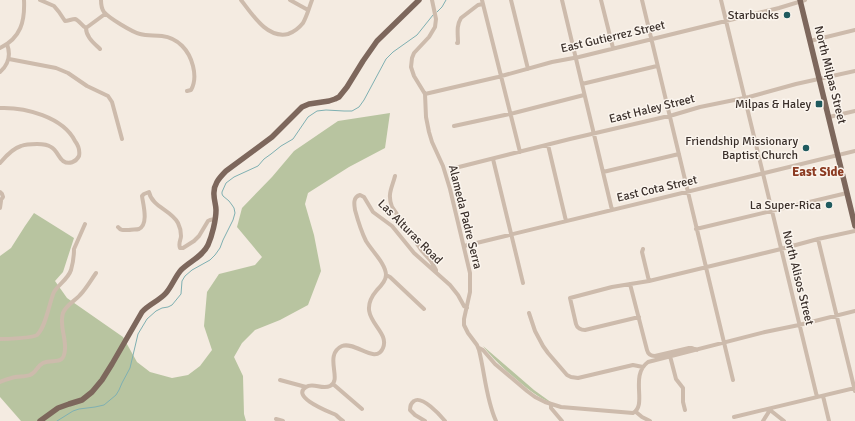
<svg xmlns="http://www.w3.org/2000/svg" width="855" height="421" font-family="Signika,sans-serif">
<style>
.green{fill:#b8c4a0}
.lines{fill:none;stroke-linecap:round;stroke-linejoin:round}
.stream{stroke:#7fb0b2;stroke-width:1}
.minor{stroke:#cdbbac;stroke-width:4}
.major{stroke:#7d675c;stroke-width:5.5}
.poi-dot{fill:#1f5a5e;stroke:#fbf5ee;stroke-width:1.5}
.labels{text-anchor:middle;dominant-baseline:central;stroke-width:3;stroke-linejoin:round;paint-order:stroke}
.poi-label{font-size:12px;fill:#3b302b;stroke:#fbf5ee;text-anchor:end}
.street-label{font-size:12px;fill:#3b302b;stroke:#fbf5ee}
.neighbourhood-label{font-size:13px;font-weight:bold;fill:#8c3b22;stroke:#fbf5ee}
</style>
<rect width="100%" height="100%" fill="#f4ebe1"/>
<!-- green -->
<path class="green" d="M390 113 385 148 349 167 308 193 305 204 314 235 321 271 308 305 280 320 255 330 242 343 234 357 243 376 244 414 246 421H21L0 397V256L11 248 25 226 34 213 74 238 63 272 55 281 67 298 123 337 137 362 150 372 172 378 188 375 200 366 212 350 204 326 207 292 219 274 255 265 262 257 237 227 242 208 272 177 294 151 338 121Z
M483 346 534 390 552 403C537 397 528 389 516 379 503 368 494 360 483 346Z"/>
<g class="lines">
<!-- stream -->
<path class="stream" d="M437 12 442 7 446 0
M57 421 73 411 79 409 95 407 104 405 116 395 119 390 122 383 130 368 138 334 147 319 156 311 162 308 168 307 172 305 181 294 182 281 185 276 192 270 210 260 215 255 220 248 223 240 233 220 235 213 234 208 232 205 229 201 223 196 222 194V192L226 183 234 177 258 166 264 159 271 154 281 146 293 139 308 117 317 111 326 110 344 111H352L359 107 364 100 386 59 393 52 417 35 433 15"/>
<!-- minor -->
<path class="minor" d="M40 0 54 6 59 12 65 21C68 21 72 19 75 19 79 20 82 26 86 28
M101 0C101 4 101 8 104 12 109 18 132 32 140 34 147 36 154 35 162 36 178 38 189 50 193 66 195 74 195 83 191 90L187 91
M241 0C252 14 267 39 288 34 294 32 299 28 303 23 307 16 309 8 312 0
M290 0 308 10
M432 0 436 19 435 27 429 37 414 53 412 58 411 67 414 76 425 94 426 117 429 132 432 142 443 166 450 189 470 273V292L464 319V325L468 333 477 345 479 350C485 374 486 399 496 421
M482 0 520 152
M511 0 528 69
M562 0 612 210
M601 0 613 48
M642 0 733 380
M721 0 817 397
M810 41 855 30
M457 43H458C458 34 456 26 461 18L478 5 483 4
M0 48C21 38 25 21 24 0
M100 49C94 43 86 37 86 28L105 14
M9 59 56 68 68 73 87 86 108 96 112 102 122 139
M0 72C8 65 11 55 7 44
M582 84 657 66
M425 94 498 77 552 62 579 57 779 8 805 0
M0 108C25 107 63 117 75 141 78 145 80 151 79 156 76 162 69 165 63 161 58 157 57 150 51 147 47 144 42 144 37 144 31 144 26 144 21 146 14 148 5 157 0 163
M829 117 855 111
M454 126 514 113 584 95
M548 145 566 221
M493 159 523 283
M455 168 570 139 673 115 700 107 749 97 796 84 855 71
M603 172 679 154
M395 176C392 188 387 194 392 207L422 251 431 261 436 270V272
M0 192 2 194 3 197 0 201
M0 208 1 201
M118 227C121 231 124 230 129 230 132 229 136 230 139 229 149 224 143 204 142 196L144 194 149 192C152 207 171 210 178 223 180 227 181 231 181 236 181 240 178 243 180 248H183L194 241 199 236 208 221 210 220 215 219
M696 229 847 193
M818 239 855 391
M464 246 855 151
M643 249 642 252 649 281
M386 275 390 277 424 309
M630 284 647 350C648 354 651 356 655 356L689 348H692L697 350
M529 313 535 331 543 346 548 353 567 375 571 377 578 378 633 365 643 367
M639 317 585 330C581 330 577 328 576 324L570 298 612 287 649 281 781 249 818 239 855 231
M0 339C6 339 33 338 37 335 46 327 49 303 54 292 59 284 68 279 71 270 73 263 74 256 74 249L85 224
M479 348 483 350 495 364 527 391 535 397 545 402 561 407 633 413C648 405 629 376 648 362L765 332 799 325 855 311
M670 356 676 379 683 388V402L685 410
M280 380 306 387
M0 382C5 380 10 378 15 377 19 376 25 377 30 375 36 373 37 366 43 363 53 358 64 367 65 349 66 337 59 325 63 313 66 305 75 301 80 295 86 289 91 280 96 273
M333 384 362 409
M823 396 829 421
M551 404V408L562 421
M770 410 784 421
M636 412 642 417 650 421
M734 417 855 388
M276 419 283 421
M343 421C340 419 338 417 336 415 330 412 290 397 306 387 313 382 322 390 330 386 343 380 323 355 342 346 355 341 376 365 383 348 391 329 353 318 377 290 381 286 386 281 386 275 386 264 372 251 366 241 361 231 358 221 355 210 354 204 353 197 360 195L364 197 373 212 392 226 414 253 450 285 458 295 464 306 467 308
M425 421 415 415 410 410C410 406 411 403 414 401 422 395 440 415 445 421
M763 421 770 410"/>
<!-- major -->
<path class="major" d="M800 0 855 226
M40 421 58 408 69 404 82 400 92 392 102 380 112 364 142 312C149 304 159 301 166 293 172 286 175 277 181 270 190 261 202 257 208 245 212 236 216 220 216 210 216 205 214 200 214 195 213 185 219 178 226 171L272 137 302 107 309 104 329 101 335 99 339 97 347 87 363 61 377 41 419 0"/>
</g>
<!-- markers -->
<g class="poi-dot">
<circle cx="787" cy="15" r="4"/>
<rect x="815" y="100" width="8" height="8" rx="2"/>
<circle cx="806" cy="148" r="4"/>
<circle cx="829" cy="205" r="4"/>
</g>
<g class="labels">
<!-- poi labels -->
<g class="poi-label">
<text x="779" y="15">Starbucks</text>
<text x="811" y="104">Milpas &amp; Haley</text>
<text x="798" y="141">Friendship Missionary<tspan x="798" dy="14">Baptist Church</tspan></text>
<text x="821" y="205">La Super-Rica</text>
</g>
<!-- street labels -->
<g class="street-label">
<text transform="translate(613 37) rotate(-13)">East Gutierrez Street</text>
<text transform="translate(830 75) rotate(76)">North Milpas Street</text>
<text transform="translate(652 109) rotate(-14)">East Haley Street</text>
<text transform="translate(657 189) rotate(-13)">East Cota Street</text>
<text transform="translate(465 217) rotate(76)">Alameda Padre Serra</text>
<text transform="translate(410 232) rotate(45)">Las Alturas Road</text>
<text transform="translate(798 278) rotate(76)">North Alisos Street</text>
</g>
<!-- neighbourhood labels -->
<g class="neighbourhood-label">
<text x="818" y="172">East Side</text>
</g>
</g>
</svg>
